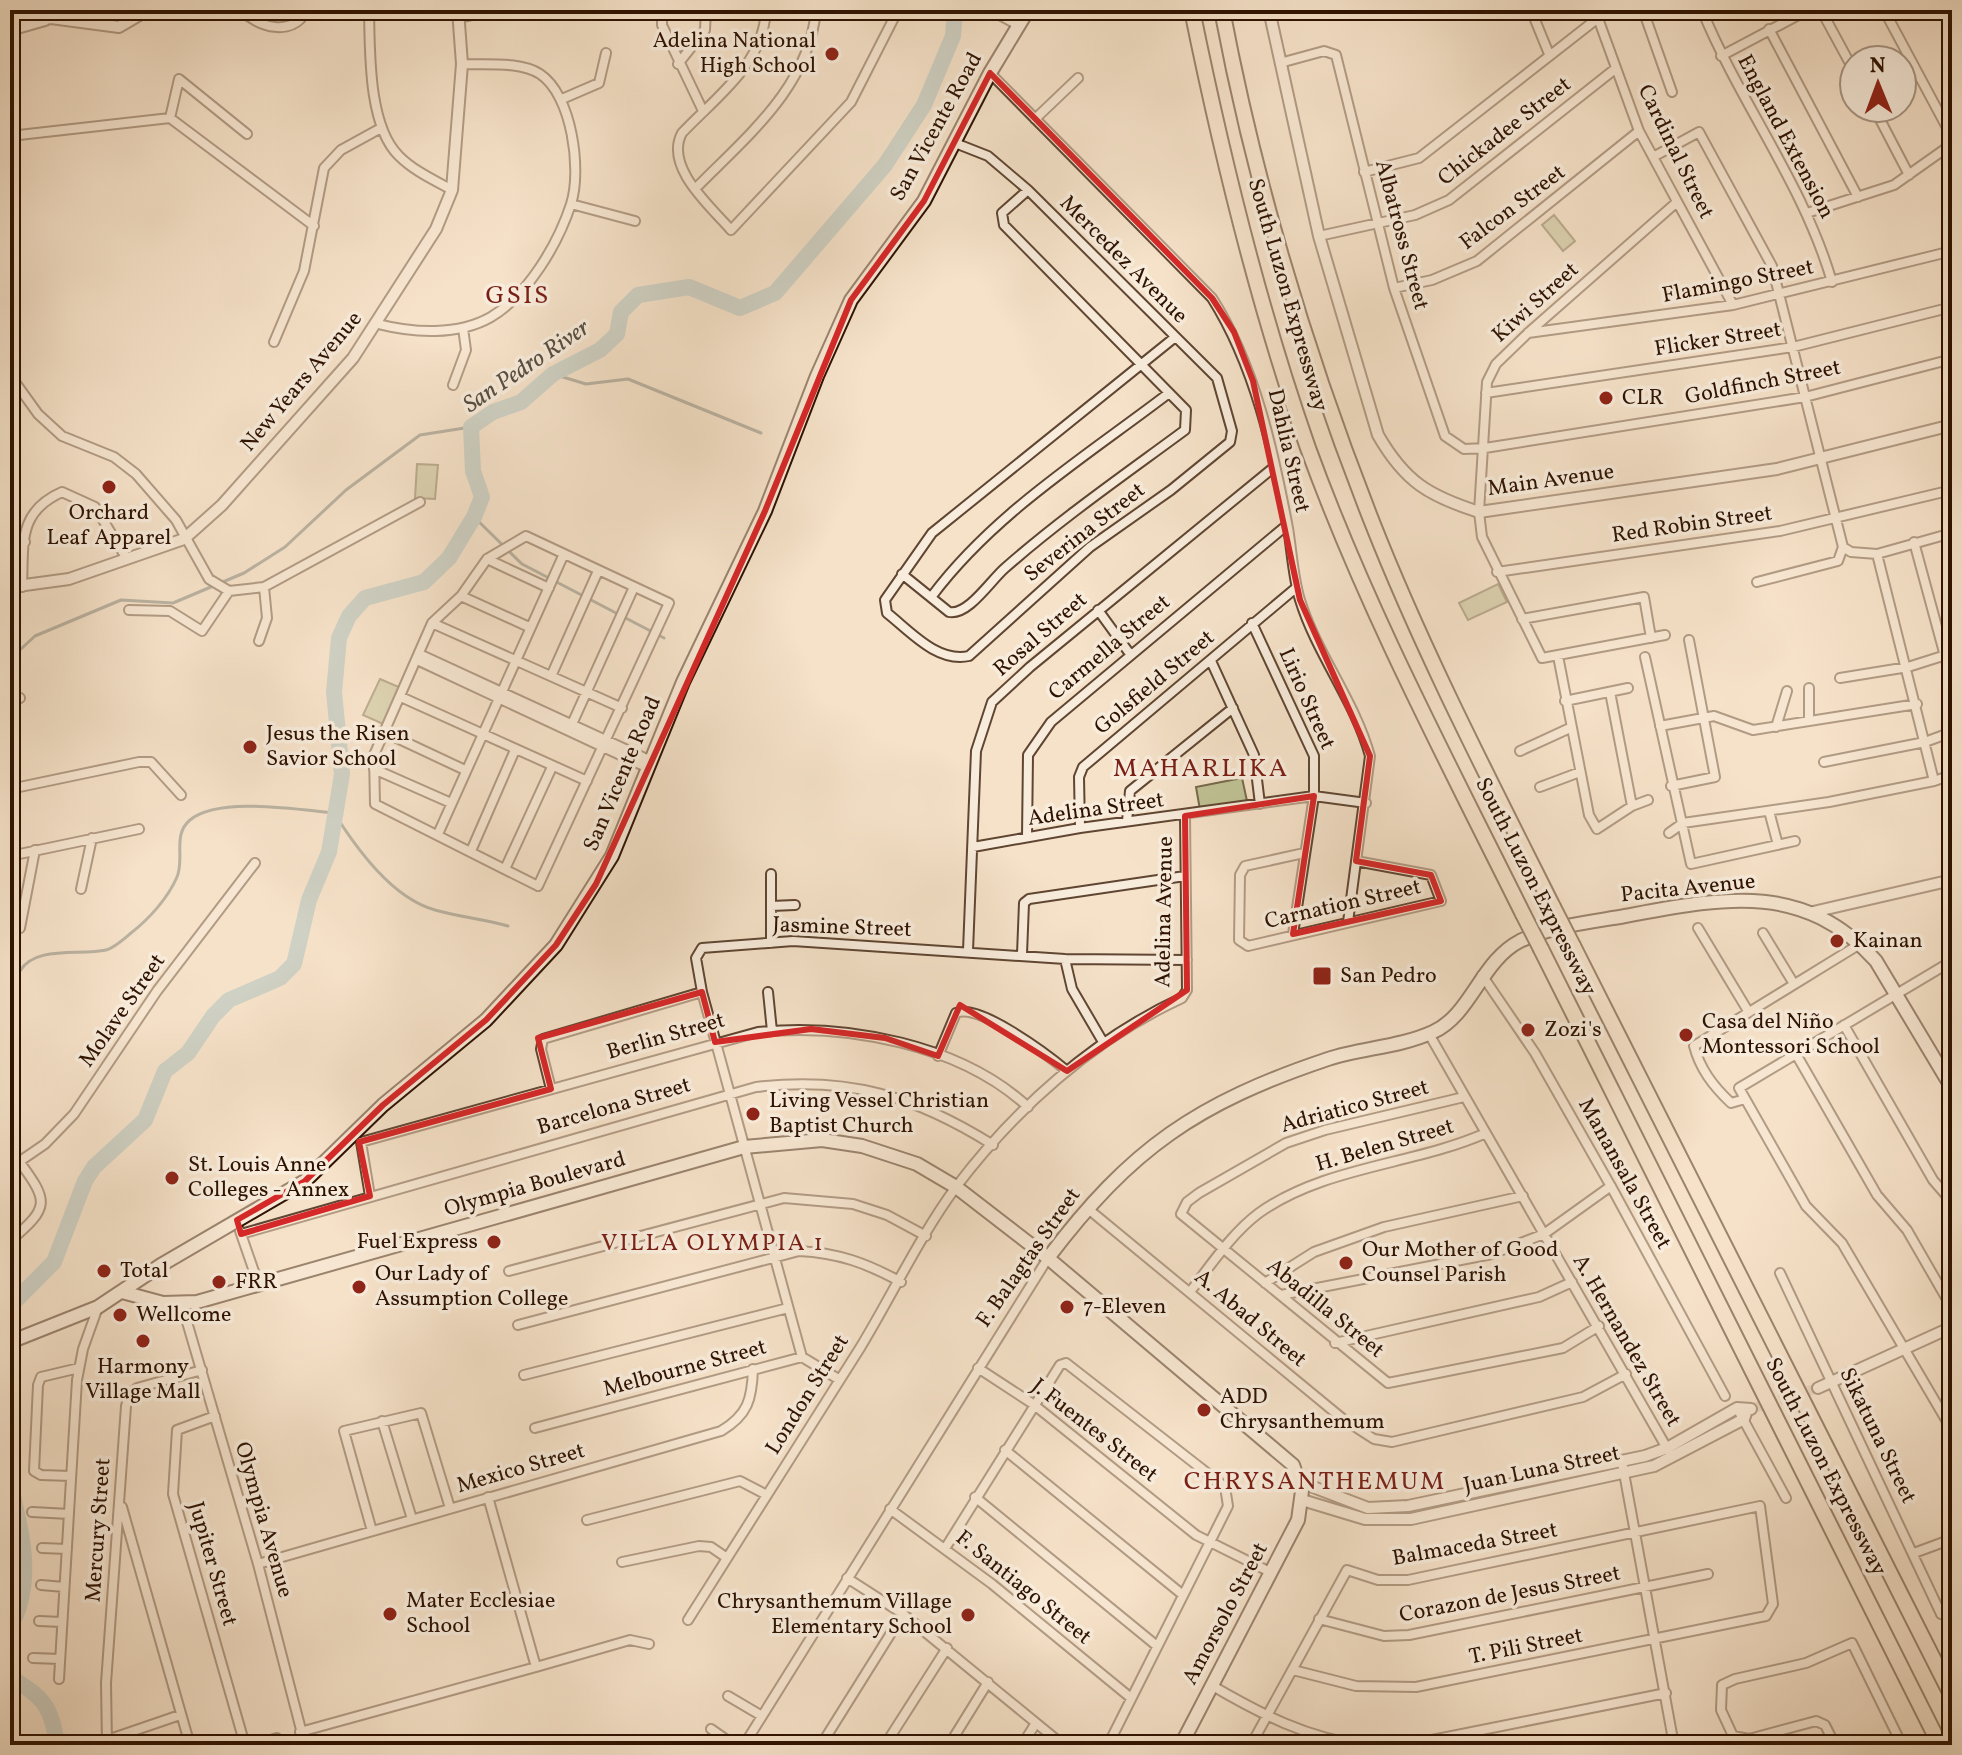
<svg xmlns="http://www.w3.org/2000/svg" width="1962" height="1755" font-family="Vollkorn,serif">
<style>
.green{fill:#bfc294;stroke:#766a4a;stroke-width:2}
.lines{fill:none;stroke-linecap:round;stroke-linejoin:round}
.stream{stroke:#727872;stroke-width:3}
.river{stroke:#9fbcbe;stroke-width:16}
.tertiary-tunnel{stroke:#d7c3ab;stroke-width:10;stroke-dasharray:10 5;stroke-linecap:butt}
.minor-casing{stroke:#604632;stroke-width:12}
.tertiary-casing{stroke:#604632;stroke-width:14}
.secondary-casing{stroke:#2e1200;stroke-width:16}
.motorway-casing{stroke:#2e1200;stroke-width:18}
.minor{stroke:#f8ecdc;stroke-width:8}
.tertiary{stroke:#f8ecdc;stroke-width:10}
.secondary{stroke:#f8ecdc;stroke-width:12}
.motorway{stroke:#f5e2c9;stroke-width:14}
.motorway-bridge-casing{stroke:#2e1200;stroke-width:18;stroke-linecap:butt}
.motorway-bridge{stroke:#f5e2c9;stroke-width:14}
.marked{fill:none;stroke:#d62828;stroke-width:6;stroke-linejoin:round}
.poi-dot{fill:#8f2418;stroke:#f8ecdc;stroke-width:3}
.labels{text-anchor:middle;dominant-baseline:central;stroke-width:7;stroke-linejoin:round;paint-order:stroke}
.poi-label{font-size:22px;fill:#2e1200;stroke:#f8ecdc;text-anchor:start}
.street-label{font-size:22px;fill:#2e1200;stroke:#f8ecdc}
.water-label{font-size:24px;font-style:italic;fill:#564e42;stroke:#f8ecdc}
.neighbourhood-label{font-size:24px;letter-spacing:2px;fill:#7a1f14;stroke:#f8ecdc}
.quarter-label{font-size:26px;letter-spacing:2px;fill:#7a1f14;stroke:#f8ecdc}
</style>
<rect width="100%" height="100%" fill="#f5e2c9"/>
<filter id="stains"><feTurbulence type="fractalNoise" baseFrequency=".0025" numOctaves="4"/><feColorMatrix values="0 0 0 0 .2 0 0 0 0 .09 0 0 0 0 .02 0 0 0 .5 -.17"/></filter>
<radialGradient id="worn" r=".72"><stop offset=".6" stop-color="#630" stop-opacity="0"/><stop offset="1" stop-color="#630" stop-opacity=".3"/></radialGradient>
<!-- green -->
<path class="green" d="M1554 215 1575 241 1563 251 1542 225Z
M417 464 438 465 435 499 415 498Z
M1498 584 1507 602 1468 620 1459 603Z
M380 679 401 688 383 724 363 715Z
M1242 778 1247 801 1200 810 1196 787Z"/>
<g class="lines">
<!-- stream -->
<path class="stream" d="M553 374 586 384 628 379 761 433
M474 517 522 564 664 638
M10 659 35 636 121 600 173 603 244 573 285 547 346 490 420 435 471 427
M10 1090C15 1072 19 1056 19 1037 19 1014 7 993 20 971 35 945 81 956 106 950 114 948 124 939 131 933 149 919 168 898 177 877 185 858 172 835 190 820 218 796 300 810 334 813 357 849 392 898 435 910 459 917 484 919 508 926"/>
<!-- river -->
<path class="river" d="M10 1306 54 1262 85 1181 94 1167 145 1120 165 1071 188 1053 213 1016 229 1000 280 978 294 964 309 900 329 852 342 774 334 692 339 638 349 616 365 598 424 582 449 558 474 517 482 497 473 471 471 427 493 412 521 402 553 374 600 350 617 334 621 312 638 295 689 287 740 308 775 293 885 165 924 105 953 36 955 10
M10 1484C22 1531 35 1584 10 1627
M10 1677C44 1698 51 1705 57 1745"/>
<!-- tertiary-tunnel -->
<path class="tertiary-tunnel" d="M1751 1409 1818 1388"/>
<!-- minor casing -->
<g class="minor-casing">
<path id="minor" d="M241 10C258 27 292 38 307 10
M369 10C370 51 368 126 399 156 414 171 434 180 452 190
M662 10V25L703 111
M766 10C763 65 717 96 682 133 664 167 710 206 731 230L851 102 898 10
M990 10 1018 25
M1531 10 1549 54
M1595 10 1639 131 1733 305
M1643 10 1672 92
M1702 10C1740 103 1804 185 1832 282
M1821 10 1854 71
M1884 10 1952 137
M459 18 496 10
M1769 29 1858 197
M1721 56 1808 10
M1280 63 1324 51 1336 55 1394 288 1445 436 1464 449 1485 448 1805 397 1952 359
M678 64 705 30 706 10
M990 73 1212 298C1255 366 1273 449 1288 528 1292 552 1293 577 1300 600 1317 655 1355 701 1370 756L1348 922
M562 99 599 83 606 53
M1874 108 1909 175
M170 118 179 79 247 134
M1035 119 1078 78
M10 136 170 118 314 226
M955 143 988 156 1028 190 1217 378 1232 431 1230 442 1171 490 1090 547 969 656C937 663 910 631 887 613L885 600 932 533 1174 338
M1653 157 1699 132 1772 266 1843 547 1838 561 1757 582
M1364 172 1419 158 1598 18
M695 189C747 136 809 87 816 10
M571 204 635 221
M1807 213 1894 185 1952 144
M1319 236 1415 215 1449 200 1615 69
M1394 288 1432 280 1477 261 1639 131
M378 324C413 333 458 336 491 317 528 295 558 244 571 204 582 170 572 95 540 74 520 61 485 65 462 64
M1528 333 1733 305 1952 251
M274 342 304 271 324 168 341 150 381 128
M10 375 38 414 62 436 114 457 136 474 176 520 209 579 229 591 264 587 420 502
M453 385 466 350 463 328
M1486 393 1793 347 1952 307
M526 536 669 603 538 886 375 804 374 755 432 623 461 596 487 559Z
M10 538 25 542
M1914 542 1952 682
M1843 547 1851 552 1877 554 1934 781
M1877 554 1952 533
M487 559 549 588
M1497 572 1780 531 1952 490
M902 574 949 612C968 616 991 580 1005 568 1062 518 1124 475 1185 430L1186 410 1004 225 1002 213 1028 190
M22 587C24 544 17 512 62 492L95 507 127 559
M461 596 529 627
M932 596C994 513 1088 455 1169 393
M129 610 170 611 202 631 229 591
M1098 610 1130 654
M1522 619 1644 597 1651 638
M432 623 622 708
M1252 623 1314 756V796L1293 934
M1665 635 1542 658 1482 537 1479 512 1487 382 1496 364 1528 333 1677 202
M259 641 267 618 264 587
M419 654 651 761
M1558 656 1589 815 1597 829 1632 806 1648 800
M1645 657 1691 864 1795 841
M417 660 648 768
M1211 661 1254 755 1260 804
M552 674 598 571
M1840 678 1908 667 1952 653
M1809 688V721
M1610 692 1632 806
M401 697 587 781
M10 700 20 698
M1565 701 1628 688
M572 724 634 587
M1660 726 1714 716 1753 730 1917 704
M1776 727 1787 691
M384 732 465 770
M1520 751 1570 728
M1824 762 1925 742 1952 732
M374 769 451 803
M1671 786 1715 777 1689 640
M1540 787 1580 772
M10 789 139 762H151L181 795
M1769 811 1778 845
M1127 821 1130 791 1233 708
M1080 828 1079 777 1083 767 1297 587
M1669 833 1683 823 1829 802 1934 781 1952 775
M438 834 563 556
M1027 837 1028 755 1051 722 1287 525
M973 847 1080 828 1314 796 1366 803
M471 851 515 750
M1304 853 1245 866 1240 875 1239 940 1248 946 1441 901 1431 875 1356 861
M10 856 139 829
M505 869 552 767
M81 889 92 838
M771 906 795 905
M20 928 35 850
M1698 928 1748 1011
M1763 933 1794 984
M771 943V874
M968 951 976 751 992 702 1030 667 1273 468
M1022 954 1024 903 1029 899 1185 876
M1065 959 1072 989 1103 1042
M1952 961 1739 1088 1806 1206 1842 1243 1952 1430
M1482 975 1535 1053 1613 1190 1725 1396
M768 992 772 1031
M1844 1025 1933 1180 1952 1202
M1429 1034 1668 1450
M1796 1054 1877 1195 1907 1230 1952 1308
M938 1056 956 1013C979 1003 1048 1055 1067 1071
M551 1089 541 1049 543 1039 702 992
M1464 1097 1325 1130 1286 1143 1199 1193 1187 1202 1181 1214 1388 1383 1563 1348 1599 1326
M1745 1099 1731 1103C1713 1086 1700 1069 1694 1046L1860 944
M10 1168 45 1144 74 1114 157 991 255 863
M370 1196 361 1142 758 1032C846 1023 960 1044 1028 1107
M1087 1208 1343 1419 1374 1439 1392 1442 1583 1397 1626 1374
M240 1231 258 1283
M241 1234 756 1087C848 1076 915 1096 993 1145
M10 1241C50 1207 49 1202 19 1161
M509 1271 784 1198 853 1204 887 1215 926 1236
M1780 1273 1941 1614
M1265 1283 1314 1252 1384 1227 1523 1196
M1190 1292C1210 1266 1232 1233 1259 1213 1325 1166 1414 1165 1486 1133
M1281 1295 1492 1254 1544 1234 1611 1186
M182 1305 258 1564 305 1745
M518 1325 799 1251C839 1253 866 1263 901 1282
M1335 1343 1539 1297 1572 1282
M802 1357 702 992 696 958 702 948 793 941 1065 959 1187 960
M978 1368 1033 1404 1196 1535 1270 1572
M524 1375 788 1308
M1737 1408 1786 1498
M215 1416 177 1430 173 1494 245 1745
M382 1421 412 1519
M535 1428 802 1357 840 1380
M1005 1450 1183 1595
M1622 1462 1674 1745
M71 1476 41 1475 34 1471 38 1385 41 1377 79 1368
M488 1497 536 1667 630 1640 649 1644
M975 1497 1157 1646
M122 1507 190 1745
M890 1509 992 1584 1131 1698
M32 1512 69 1514
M587 1520 740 1481 767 1495
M372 1531 344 1431 421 1413 450 1508
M946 1547 1060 1365 1066 1363 1225 1487 1228 1506 1108 1745
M42 1548 67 1549
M1914 1553 1952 1539
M622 1562 699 1546 711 1547 727 1558
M258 1564 721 1431C748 1415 752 1399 753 1369
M847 1578 903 1614 1063 1745
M41 1585 64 1587
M1319 1619 1384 1636 1409 1635 1708 1574
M688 1620C745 1529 803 1439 860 1348 891 1297 921 1234 956 1187 1015 1109 1093 1039 1182 998L1187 990 1185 816
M39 1621 62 1622
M33 1658 60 1659
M59 1679 77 1380 83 1349 98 1307
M1211 1685C1259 1713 1308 1739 1364 1745
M728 1696 762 1716
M711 1729 734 1745
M300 1732 536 1667
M107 1740 180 1715
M107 1745 106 1683 126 1406 129 1395 137 1388 202 1370
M256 1745 277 1738
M744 1745 1048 1258
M821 1745 903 1614
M885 1745 947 1648
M949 1745 988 1682
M1022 1745 1036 1723
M1251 1745 1347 1570 1378 1580H1408L1760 1506 1773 1604 1766 1616 1416 1687 1356 1686 1293 1670
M1407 1745 1666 1693
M1835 1745 1825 1725 1816 1721 1749 1739 1733 1736 1721 1710 1722 1685 1735 1679 1806 1663 1852 1643 1902 1745"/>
</g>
<!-- tertiary casing -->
<g class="tertiary-casing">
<path id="tertiary" d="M1269 10 1319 236 1378 435C1405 482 1429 496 1479 512L1777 469 1952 425
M10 20 51 18 119 27 148 10
M10 30 45 20
M10 587 69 579 184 539 222 505 353 358 436 229 452 190 462 64 458 10
M1813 912 1952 880
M1818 1388 1952 1327
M1300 1482 1368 1508 1408 1506 1645 1456 1667 1448 1737 1408 1751 1409
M1302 1500 1365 1519H1411L1654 1466 1744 1419 1747 1410"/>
</g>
<!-- secondary casing -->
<g class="secondary-casing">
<path id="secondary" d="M1048 1258C1131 1148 1197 1103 1328 1059 1362 1048 1400 1047 1433 1032 1471 1015 1481 961 1520 941 1551 926 1591 922 1625 916 1722 898 1803 880 1876 961L1952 1088
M122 1292 163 1303 197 1302 744 1147 822 1140 862 1146 917 1164 956 1187 1048 1258 1293 1465 1302 1491 1298 1520 1181 1745
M10 1342 98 1307 161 1265 305 1181 383 1105 486 1020 556 945 612 856 683 682 765 511 817 376 851 300 924 201 990 73 1028 10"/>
</g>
<!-- motorway casing -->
<g class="motorway-casing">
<path id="motorway" d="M1192 10C1222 157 1258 306 1308 448 1366 608 1447 761 1523 914
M1222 10C1255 184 1307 357 1372 522 1424 654 1490 781 1553 907
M1573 946 1952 1696
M1541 949 1940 1745"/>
</g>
<!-- minor -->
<use href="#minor" class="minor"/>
<!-- tertiary -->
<use href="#tertiary" class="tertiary"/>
<!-- secondary -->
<use href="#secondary" class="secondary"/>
<!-- motorway -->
<use href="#motorway" class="motorway"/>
<!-- motorway-bridge casing -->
<g class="motorway-bridge-casing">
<path id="motorway-bridge" d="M1553 907 1573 946
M1523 914 1541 949"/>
</g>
<!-- motorway-bridge -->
<use href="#motorway-bridge" class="motorway-bridge"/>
</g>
<!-- marked area -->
<path d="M0 0H1962V1755H0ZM990 73 1212 298 1234 332 1253 381 1300 600 1370 756 1356 861 1431 875 1441 901 1293 934 1314 796 1185 816 1187 990 1067 1071 960 1005 938 1056 885 1038 811 1029 715 1042 702 992 538 1038 551 1089 359 1142 370 1196 241 1234 237 1220 305 1181 383 1105 486 1020 556 945 596 884 765 511 851 300 924 201Z" fill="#f5e2c9" fill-opacity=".55" fill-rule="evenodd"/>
<path class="marked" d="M990 73 1212 298 1234 332 1253 381 1300 600 1370 756 1356 861 1431 875 1441 901 1293 934 1314 796 1185 816 1187 990 1067 1071 960 1005 938 1056 885 1038 811 1029 715 1042 702 992 538 1038 551 1089 359 1142 370 1196 241 1234 237 1220 305 1181 383 1105 486 1020 556 945 596 884 765 511 851 300 924 201Z"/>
<!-- markers -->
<g class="poi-dot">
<circle cx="832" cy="54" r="8"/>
<circle cx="1606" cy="398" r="8"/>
<circle cx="109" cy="487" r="8"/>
<circle cx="250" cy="747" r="8"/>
<circle cx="1837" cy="941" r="8"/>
<rect x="1312" y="966" width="20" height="20" rx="4"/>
<circle cx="1528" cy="1030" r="8"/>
<circle cx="1686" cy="1035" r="8"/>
<circle cx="753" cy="1114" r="8"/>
<circle cx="172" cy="1178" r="8"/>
<circle cx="494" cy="1242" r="8"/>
<circle cx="1346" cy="1263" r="8"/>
<circle cx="104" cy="1271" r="8"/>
<circle cx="219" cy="1282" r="8"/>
<circle cx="359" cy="1287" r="8"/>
<circle cx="1067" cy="1307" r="8"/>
<circle cx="120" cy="1315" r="8"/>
<circle cx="143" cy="1341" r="8"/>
<circle cx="1204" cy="1410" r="8"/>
<circle cx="390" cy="1614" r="8"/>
<circle cx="968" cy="1615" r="8"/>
</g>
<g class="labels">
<!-- poi labels -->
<g class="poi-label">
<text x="816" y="41" text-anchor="end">Adelina National<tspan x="816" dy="25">High School</tspan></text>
<text x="1622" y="398">CLR</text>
<text x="109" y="513" text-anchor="middle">Orchard<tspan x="109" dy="25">Leaf Apparel</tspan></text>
<text x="266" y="734">Jesus the Risen<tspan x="266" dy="25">Savior School</tspan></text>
<text x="1853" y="941">Kainan</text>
<text x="1340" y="976">San Pedro</text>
<text x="1702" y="1022">Casa del Niño<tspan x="1702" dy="25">Montessori School</tspan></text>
<text x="1544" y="1030">Zozi's</text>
<text x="769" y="1101">Living Vessel Christian<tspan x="769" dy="25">Baptist Church</tspan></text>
<text x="188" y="1165">St. Louis Anne<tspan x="188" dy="25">Colleges - Annex</tspan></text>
<text x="478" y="1242" text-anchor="end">Fuel Express</text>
<text x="1362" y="1250">Our Mother of Good<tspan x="1362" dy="25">Counsel Parish</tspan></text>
<text x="120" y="1271">Total</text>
<text x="375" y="1274">Our Lady of<tspan x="375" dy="25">Assumption College</tspan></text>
<text x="235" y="1282">FRR</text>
<text x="1083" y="1307">7-Eleven</text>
<text x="136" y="1315">Wellcome</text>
<text x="143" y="1367" text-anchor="middle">Harmony<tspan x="143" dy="25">Village Mall</tspan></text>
<text x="1220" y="1397">ADD<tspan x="1220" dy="25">Chrysanthemum</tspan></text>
<text x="406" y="1601">Mater Ecclesiae<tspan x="406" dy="25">School</tspan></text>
<text x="952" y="1602" text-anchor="end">Chrysanthemum Village<tspan x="952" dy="25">Elementary School</tspan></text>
</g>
<!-- street labels -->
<g class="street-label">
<text transform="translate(937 127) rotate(-61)">San Vicente Road</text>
<text transform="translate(1505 132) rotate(-38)">Chickadee Street</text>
<text transform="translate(1785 137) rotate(62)">England Extension</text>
<text transform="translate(1675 152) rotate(64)">Cardinal Street</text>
<text transform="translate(1513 208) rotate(-37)">Falcon Street</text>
<text transform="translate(1401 235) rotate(75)">Albatross Street</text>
<text transform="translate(1123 260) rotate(45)">Mercedez Avenue</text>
<text transform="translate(1738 282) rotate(-11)">Flamingo Street</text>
<text transform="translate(1287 295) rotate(74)">South Luzon Expressway</text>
<text transform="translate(1536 303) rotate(-42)">Kiwi Street</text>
<text transform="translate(1718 340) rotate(-9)">Flicker Street</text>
<text transform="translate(302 382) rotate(-50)">New Years Avenue</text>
<text transform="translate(1763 383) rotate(-11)">Goldfinch Street</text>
<text transform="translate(1288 451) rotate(77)">Dahlia Street</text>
<text transform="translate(1551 481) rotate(-8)">Main Avenue</text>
<text transform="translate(1692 525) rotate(-8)">Red Robin Street</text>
<text transform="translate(1085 533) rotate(-38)">Severina Street</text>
<text transform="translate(1041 635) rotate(-41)">Rosal Street</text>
<text transform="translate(1110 648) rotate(-40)">Carmella Street</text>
<text transform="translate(1155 683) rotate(-40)">Golsfield Street</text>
<text transform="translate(1306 699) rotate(66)">Lirio Street</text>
<text transform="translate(623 774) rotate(-67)">San Vicente Road</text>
<text transform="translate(1096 810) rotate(-8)">Adelina Street</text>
<text transform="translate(1535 887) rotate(63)">South Luzon Expressway</text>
<text transform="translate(1688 889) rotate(-6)">Pacita Avenue</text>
<text transform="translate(1343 905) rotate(-13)">Carnation Street</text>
<text transform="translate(1165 912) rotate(-89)">Adelina Avenue</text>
<text transform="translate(842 928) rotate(2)">Jasmine Street</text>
<text transform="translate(123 1011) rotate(-55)">Molave Street</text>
<text transform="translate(666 1037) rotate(-16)">Berlin Street</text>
<text transform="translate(614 1107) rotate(-16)">Barcelona Street</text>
<text transform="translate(1355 1107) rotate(-15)">Adriatico Street</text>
<text transform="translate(1385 1146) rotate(-16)">H. Belen Street</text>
<text transform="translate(1624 1174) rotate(61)">Manansala Street</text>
<text transform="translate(535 1185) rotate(-16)">Olympia Boulevard</text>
<text transform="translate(1029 1258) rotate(-55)">F. Balagtas Street</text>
<text transform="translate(1325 1309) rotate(39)">Abadilla Street</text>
<text transform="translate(1250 1319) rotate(40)">A. Abad Street</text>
<text transform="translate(1626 1341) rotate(60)">A. Hernandez Street</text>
<text transform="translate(685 1369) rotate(-15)">Melbourne Street</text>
<text transform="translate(808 1395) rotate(-58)">London Street</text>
<text transform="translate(1094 1431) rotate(38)">J. Fuentes Street</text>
<text transform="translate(1877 1436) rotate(64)">Sikatuna Street</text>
<text transform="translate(1825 1467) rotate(63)">South Luzon Expressway</text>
<text transform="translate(521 1469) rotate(-16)">Mexico Street</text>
<text transform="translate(1542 1470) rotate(-12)">Juan Luna Street</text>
<text transform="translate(263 1520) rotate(74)">Olympia Avenue</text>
<text transform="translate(99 1530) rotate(-86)">Mercury Street</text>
<text transform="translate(1475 1545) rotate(-10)">Balmaceda Street</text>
<text transform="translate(212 1564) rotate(74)">Jupiter Street</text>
<text transform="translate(1023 1588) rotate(39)">F. Santiago Street</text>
<text transform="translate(1510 1595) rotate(-11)">Corazon de Jesus Street</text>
<text transform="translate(1226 1614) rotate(-62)">Amorsolo Street</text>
<text transform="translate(1526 1647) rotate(-11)">T. Pili Street</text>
</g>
<!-- water labels -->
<g class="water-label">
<text transform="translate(527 367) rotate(-34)">San Pedro River</text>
</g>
<!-- neighbourhood labels -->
<g class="neighbourhood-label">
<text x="713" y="1244">VILLA OLYMPIA 1</text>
</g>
<!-- quarter labels -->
<g class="quarter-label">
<text x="518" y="296">GSIS</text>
<text x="1201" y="769">MAHARLIKA</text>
<text x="1315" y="1482">CHRYSANTHEMUM</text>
</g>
</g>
<!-- margin -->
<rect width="1962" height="1755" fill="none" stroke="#f5e2c9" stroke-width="40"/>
<rect x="12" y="12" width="1938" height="1731" fill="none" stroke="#2e1200" stroke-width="4"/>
<rect x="20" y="20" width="1922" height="1715" fill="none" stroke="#2e1200" stroke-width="2"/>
<!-- north arrow -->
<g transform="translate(1878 84) rotate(359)"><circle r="38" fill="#f8ecdc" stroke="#a79584" stroke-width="2"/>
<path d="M0-6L14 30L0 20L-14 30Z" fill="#8f2418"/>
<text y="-12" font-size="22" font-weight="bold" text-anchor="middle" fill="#2e1200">N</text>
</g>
<rect width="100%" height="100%" filter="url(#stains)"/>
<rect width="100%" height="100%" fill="url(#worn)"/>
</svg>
